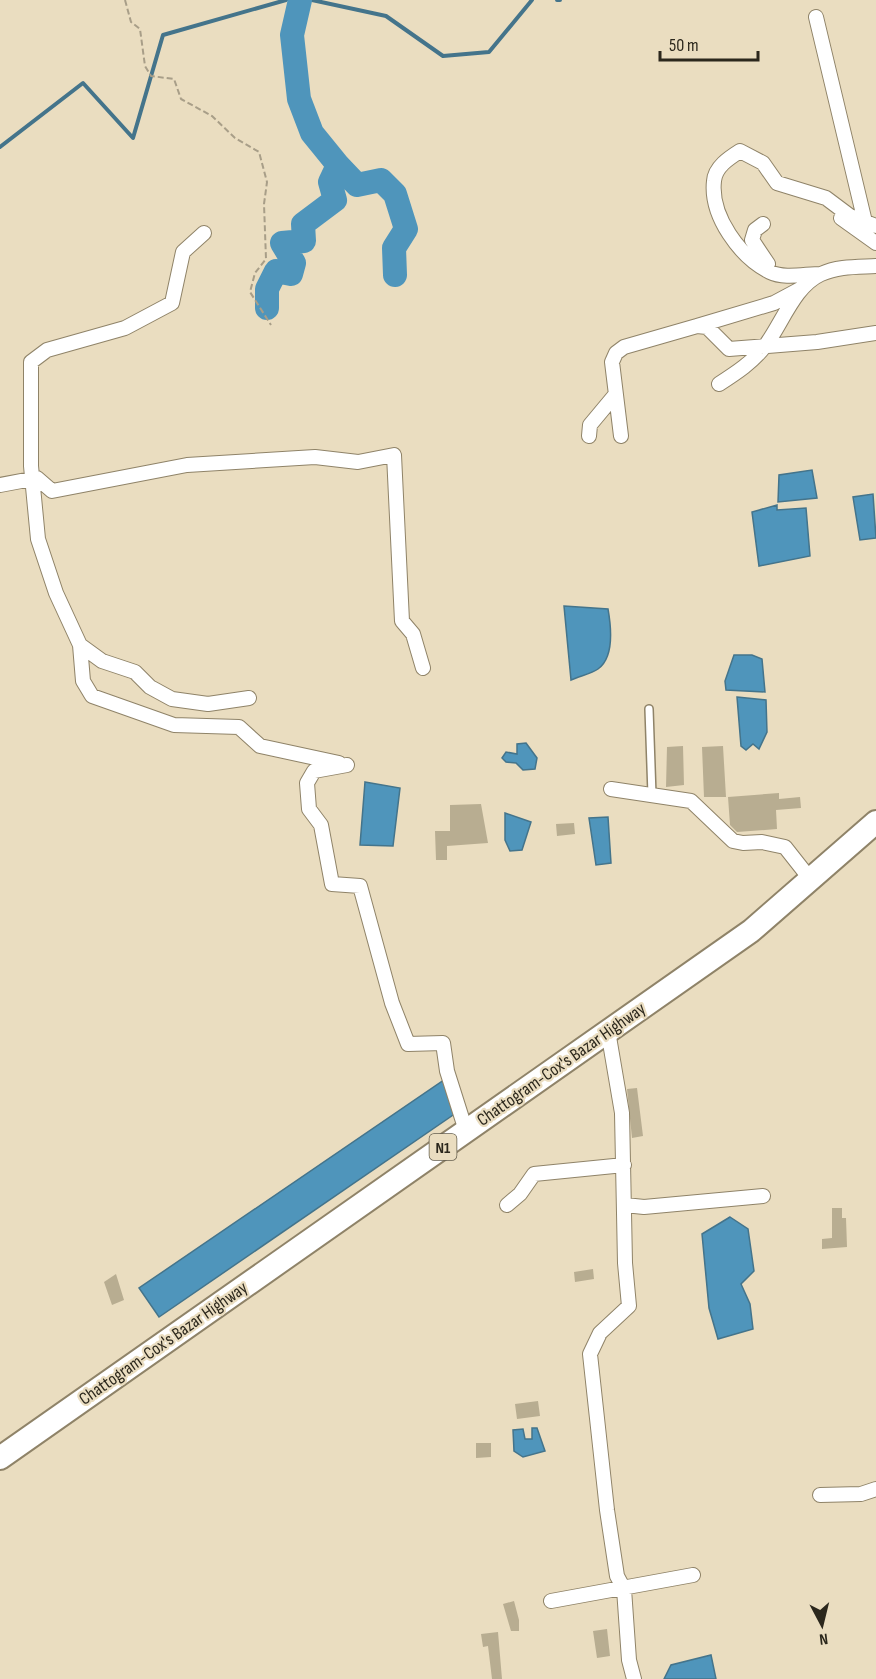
<svg xmlns="http://www.w3.org/2000/svg" width="876" height="1679" font-family="'Sofia Sans Condensed',sans-serif">
	<style>
		.water { fill: #4f95bb; stroke: #44748b; stroke-width: 1.5 }
		.lines { fill: none; stroke-linecap: round; stroke-linejoin: round }
		.stream { stroke: #44748b; stroke-width: 4 }
		.river { stroke: #4f95bb; stroke-width: 24 }
		.building { fill: #b8ad91 }
		.service-casing { stroke: #8f8368; stroke-width: 10 }
		.minor-casing { stroke: #8f8368; stroke-width: 16 }
		.trunk-casing { stroke: #8f8368; stroke-width: 26 }
		.path { stroke: #a89e88; stroke-width: 2; stroke-dasharray: 6 3; stroke-linecap: butt }
		.service { stroke: #fff; stroke-width: 7 }
		.minor { stroke: #fff; stroke-width: 14 }
		.trunk { stroke: #fff; stroke-width: 22 }
		.labels { text-anchor: middle; stroke-width: 4.5; stroke-linejoin: round; paint-order: stroke }
		.shield { fill: #eaddc0; stroke: #645e4d; stroke-width: 1.5 }
		.shield-label { font-size: 16px; font-weight: bold; fill: #2b271c }
		.street-label { font-size: 18px; fill: #2b271c; stroke: #eaddc0 }
	</style>
	<rect width="100%" height="100%" fill="#eaddc0"/>
	<!-- water -->
	<path class="water" d="M 812,470 L 817,498 L 778,502 L 779,475 Z
		M 873,494 L 876,538 L 860,540 L 853,497 Z
		M 777,505 L 777,510 L 806,508 L 810,556 L 759,566 L 752,512 Z
		M 564,606 L 608,609 C 611,626 615,657 598,669 C 591,674 579,676 571,680 Z
		M 734,655 L 752,655 L 762,659 L 765,692 L 726,690 L 725,681 Z
		M 737,697 L 766,700 L 767,732 L 759,749 L 753,744 L 746,750 L 741,746 Z
		M 526,743 L 537,758 L 535,769 L 523,770 L 516,763 L 506,762 L 502,758 L 506,752 L 517,754 L 517,744 Z
		M 365,782 L 400,788 L 393,846 L 360,845 Z
		M 505,813 L 531,822 L 522,850 L 510,851 L 505,840 Z
		M 608,817 L 611,863 L 596,865 L 589,818 Z
		M 444,1080 L 456,1113 L 159,1317 L 139,1288 Z
		M 730,1217 L 748,1229 L 754,1271 L 741,1284 L 750,1304 L 753,1329 L 718,1339 L 709,1308 L 702,1234 Z
		M 532,1428 L 537,1428 L 545,1451 L 523,1457 L 514,1451 L 513,1430 L 523,1429 L 525,1439 L 532,1439 Z
		M 711,1655 L 716,1679 L 664,1679 L 671,1665 Z"/>
	<g class="lines">
		<!-- stream -->
		<path class="stream" d="M 312,0 L 386,16 L 443,56 L 489,52 L 532,0
			M 557,0 L 560,0
			M 0,147 L 83,83 L 133,138 L 163,35 L 286,0"/>
		<!-- river -->
		<path class="river" d="M 338,165 L 357,185 L 381,180 L 395,194 L 406,229 L 394,248 L 395,275
			M 267,308 L 267,289 L 276,271 L 291,274 L 294,263 L 282,243 L 304,241 L 303,224 L 335,200 L 330,182 L 338,165 L 312,133 L 299,99 L 292,35 L 300,0"/>
	</g>
	<!-- building -->
	<path class="building" d="M 683,746 L 684,785 L 666,787 L 667,747 Z
		M 723,746 L 726,797 L 704,797 L 702,747 Z
		M 779,793 L 779,799 L 800,797 L 801,808 L 776,810 L 777,829 L 737,832 L 730,825 L 728,797 Z
		M 481,804 L 488,843 L 447,846 L 447,860 L 436,860 L 435,831 L 450,831 L 450,805 Z
		M 574,823 L 575,834 L 557,836 L 556,824 Z
		M 637,1088 L 643,1136 L 632,1138 L 627,1089 Z
		M 832,1208 L 842,1208 L 842,1218 L 846,1218 L 847,1247 L 822,1249 L 822,1239 L 832,1238 Z
		M 593,1269 L 594,1279 L 575,1282 L 574,1272 Z
		M 116,1274 L 124,1300 L 112,1305 L 104,1282 Z
		M 538,1401 L 540,1416 L 517,1419 L 515,1404 Z
		M 476,1443 L 491,1443 L 491,1457 L 476,1458 Z
		M 514,1601 L 519,1620 L 519,1631 L 511,1631 L 503,1604 Z
		M 607,1629 L 610,1656 L 597,1658 L 593,1631 Z
		M 498,1632 L 502,1679 L 492,1679 L 488,1646 L 483,1647 L 481,1634 Z"/>
	<g class="lines">
		<!-- service casing -->
		<g class="service-casing">
			<path id="service" d="M 649,709 L 652,795"/>
		</g>
		<!-- minor casing -->
		<g class="minor-casing">
			<path id="minor" d="M 816,17 L 865,222
				M 841,218 L 876,243
				M 763,224 L 755,230 L 752,240 L 768,264
				M 204,233 L 183,252 L 172,303 L 125,328 L 47,350 L 31,362 L 31,466 L 38,539 L 56,593 L 80,645 L 102,661 L 135,672 L 150,687 L 172,699 L 208,704 L 249,698
				M 821,274 C 805,274 784,279 770,272 C 740,257 710,216 714,181 C 715,167 729,158 740,151 L 763,163 L 777,183 L 826,198 L 850,216 L 876,226
				M 697,326 L 774,303 L 802,288
				M 719,384 C 736,373 753,362 765,346 C 782,324 794,286 821,274 C 838,266 858,267 876,266
				M 589,436 L 590,425 L 615,395
				M 621,436 L 612,362 L 616,353 L 624,347 L 697,326 L 707,327 L 729,349 L 817,342 L 876,333
				M 0,485 L 37,478 L 52,491 L 187,465 L 315,457 L 358,462 L 394,455 L 402,621 L 413,634 L 423,668
				M 80,645 L 83,681 L 92,696 L 174,725 L 239,727 L 260,746 L 339,763
				M 347,765 L 314,771 L 307,783 L 309,809 L 321,825 L 332,884 L 360,886 L 392,1003 L 408,1044 L 443,1043 L 447,1071 L 466,1131
				M 611,789 L 691,801 L 733,841 L 743,843 L 762,842 L 785,847 L 811,880
				M 608,1031 L 622,1113 L 625,1263 L 629,1306 L 600,1333 L 590,1354 L 607,1510 L 617,1576 L 624,1589 L 629,1660 L 634,1679
				M 507,1205 L 520,1194 L 534,1174 L 624,1165
				M 625,1205 L 644,1207 L 763,1196
				M 820,1495 L 861,1494 L 876,1489
				M 551,1601 L 693,1575"/>
		</g>
		<!-- trunk casing -->
		<g class="trunk-casing">
			<path id="trunk" d="M 0,1458 L 751,931 L 876,822"/>
		</g>
		<!-- path -->
		<path class="path" d="M 125,0 L 131,22 L 140,29 L 145,66 L 151,76 L 174,79 L 181,99 L 212,116 L 235,138 L 259,152 L 267,182 L 264,204 L 266,259 L 255,273 L 250,292 L 271,325"/>
		<!-- service -->
		<use href="#service" class="service"/>
		<!-- minor -->
		<use href="#minor" class="minor"/>
		<!-- trunk -->
		<use href="#trunk" class="trunk"/>
	</g>
	<g class="labels">
		<!-- shield labels -->
		<rect class="shield" x="429.5" y="1134" width="27" height="26" rx="4.5"/>
		<g class="shield-label">
			<text x="443" y="1153">N1</text>
		</g>
		<!-- street labels -->
		<g class="street-label">
			<text transform="translate(561 1064) rotate(-35)" y="6">Chattogram-Cox's Bazar Highway</text>
			<text transform="translate(163 1343) rotate(-35)" y="6">Chattogram-Cox's Bazar Highway</text>
		</g>
	</g>
	<!-- north arrow -->
	<g transform="translate(822 1625) rotate(173)" stroke="#eaddc0" stroke-width="4.5" paint-order="stroke">
	<path d="M0-4.5L10 22L0 15L-10 22Z" fill="#2b271c"/>
	<text y="-9" font-size="16" font-weight="bold" text-anchor="middle" fill="#2b271c">N</text>
	</g>
	<!-- scale -->
	<path d="M660 51v9h98v-9" fill="none" stroke="#2b271c" stroke-width="3"/>
	<text x="669" y="51" font-size="18" fill="#2b271c" stroke="#eaddc0" stroke-width="4.5" paint-order="stroke">50 m</text>
</svg>
